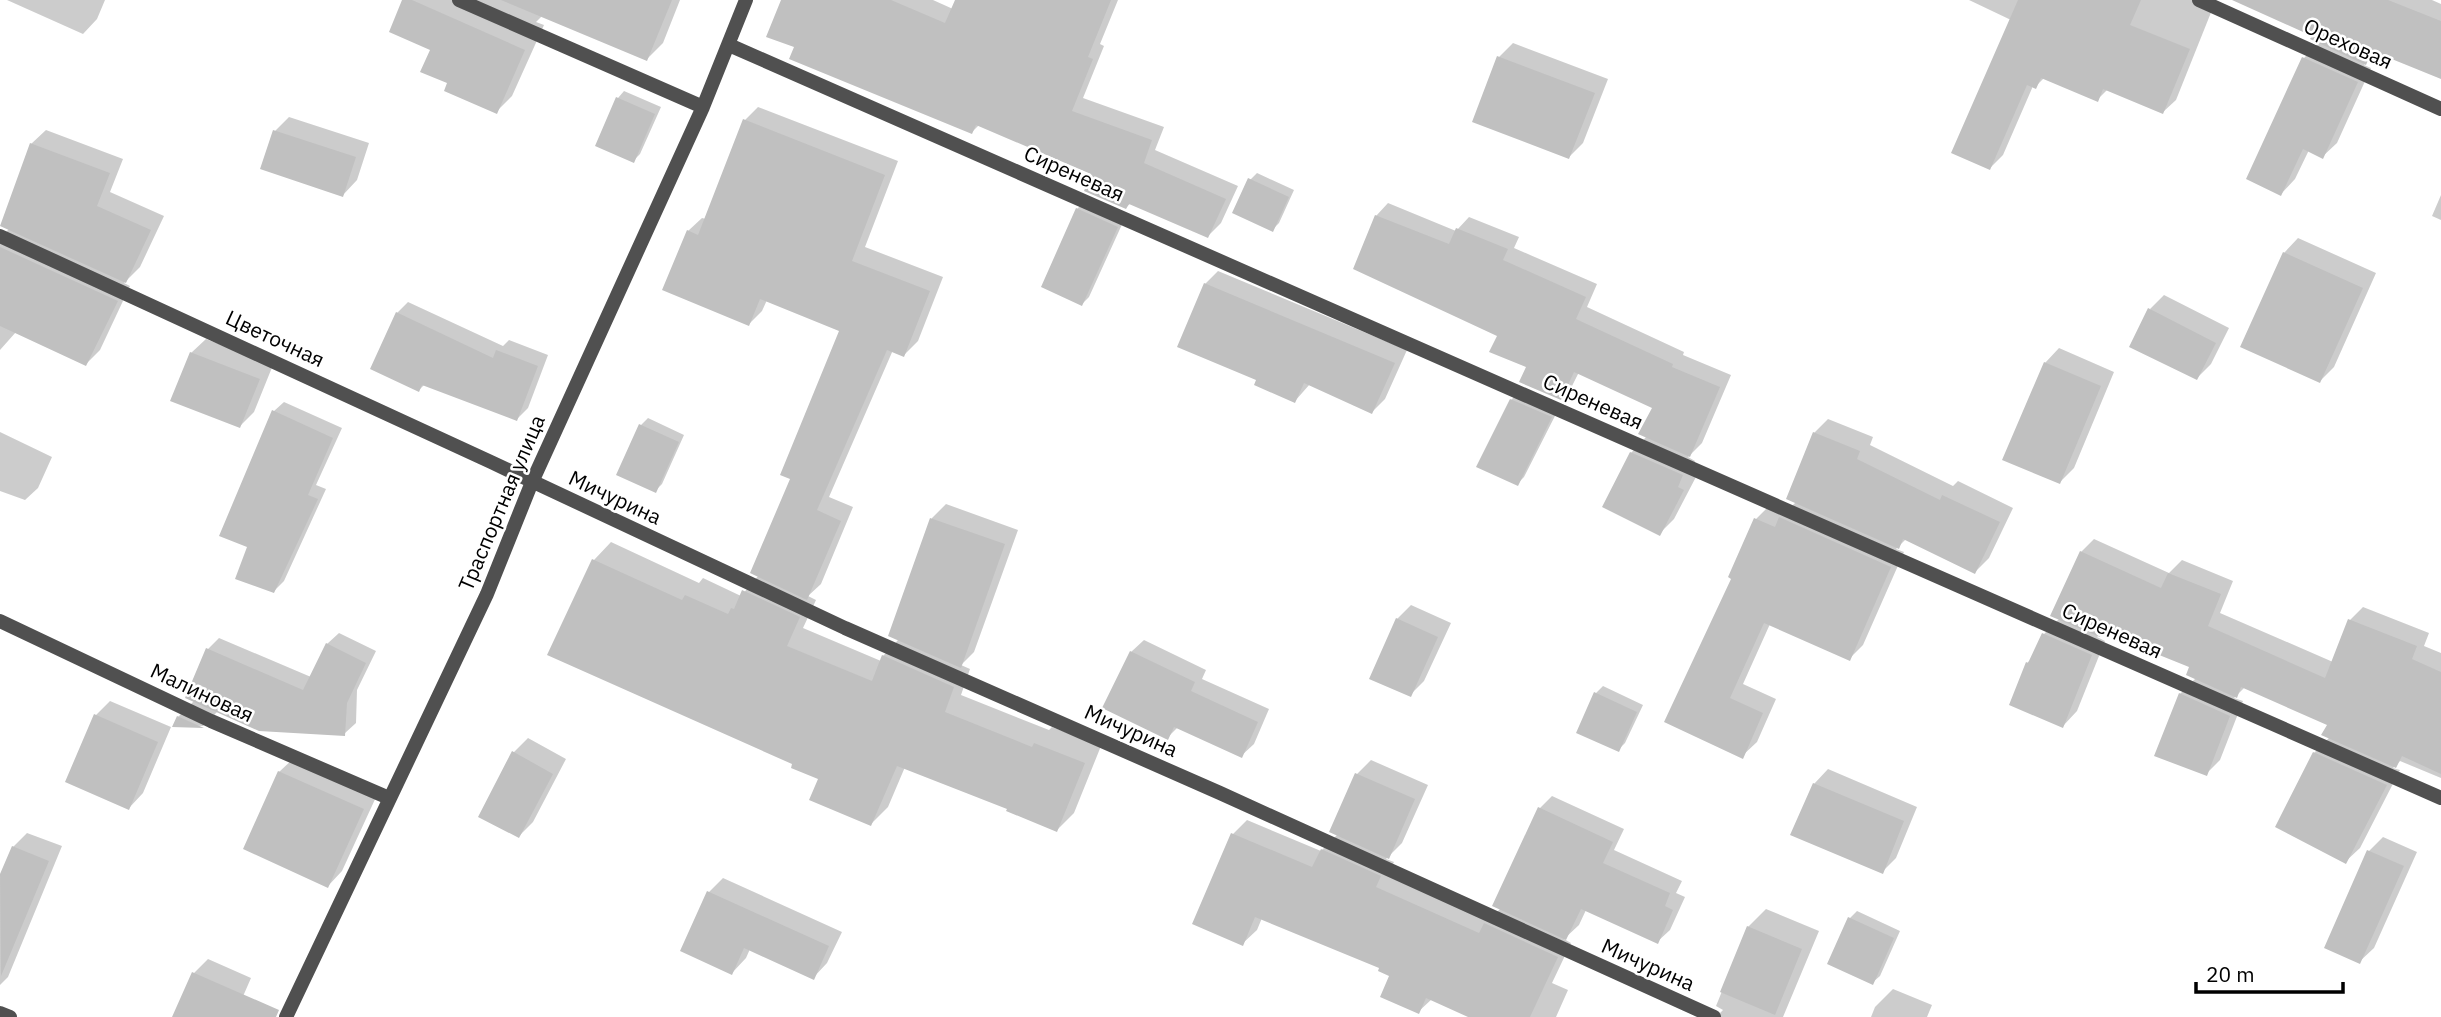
<svg xmlns="http://www.w3.org/2000/svg" width="2441" height="1017" font-family="'IBM Plex Sans',sans-serif">
	<style>
		.shadow { fill: #0003 }
		.building { fill: #c0c0c0 }
		.lines { fill: none; stroke-linecap: round; stroke-linejoin: round }
		.street { stroke: #505050; stroke-width: 14 }
		.labels { text-anchor: middle; stroke-width: 5; stroke-linejoin: round; paint-order: stroke }
		.street-label { font-size: 21px; fill: #000; stroke: #fff }
	</style>
	<rect width="100%" height="100%" fill="#fff"/>
	<!-- shadow -->
	<path class="shadow" d="M 7,0 L 105,0 L 97,19 L 83,34 Z
		M 404,0 L 680,0 L 663,43 L 647,59 L 542,16 L 536,22 L 544,25 L 512,96 L 496,112 L 449,82 Z
		M 783,0 L 933,0 L 953,9 L 956,0 L 1118,0 L 1100,44 L 1104,46 L 1083,98 L 1164,127 L 1155,150 L 1238,186 L 1221,223 L 1208,236 L 1131,203 L 1126,207 L 1094,173 L 979,125 L 972,132 L 796,46 Z
		M 1969,0 L 2216,0 L 2176,100 L 2163,112 L 2108,89 L 2097,100 L 2044,78 L 2035,87 L 2033,86 L 2003,155 L 1990,168 L 2011,20 Z
		M 2236,0 L 2432,0 L 2441,4 L 2441,77 L 2377,51 L 2364,65 L 2371,68 L 2337,143 L 2322,157 L 2309,150 L 2295,179 L 2281,194 L 2304,58 L 2320,42 L 2314,35 Z
		M 1513,43 L 1608,79 L 1583,143 L 1569,157 L 1499,57 Z
		M 624,91 L 661,107 L 640,154 L 633,161 L 618,98 Z
		M 758,107 L 898,161 L 865,247 L 943,277 L 918,341 L 904,355 L 893,350 L 829,497 L 853,507 L 821,584 L 808,596 L 816,600 L 803,628 L 881,661 L 883,656 L 899,639 L 890,635 L 932,518 L 946,504 L 1018,530 L 974,652 L 961,665 L 970,669 L 961,695 L 1049,730 L 1052,727 L 1101,746 L 1074,813 L 1057,830 L 1010,808 L 905,767 L 888,807 L 871,824 L 820,778 L 795,763 L 549,654 L 594,560 L 611,542 L 699,583 L 703,578 L 741,596 L 759,575 L 842,330 L 767,300 L 762,311 L 749,324 L 688,231 L 702,218 L 706,219 L 745,120 Z
		M 289,117 L 369,143 L 357,180 L 343,195 L 275,131 Z
		M 46,130 L 123,159 L 110,192 L 164,216 L 140,267 L 124,283 L 130,286 L 100,350 L 86,364 L 16,332 L 0,350 L 0,238 L 9,229 L 31,144 Z
		M 1257,173 L 1294,190 L 1279,223 L 1272,230 L 1250,180 Z
		M 2441,195 L 2441,220 L 2432,216 Z
		M 1084,202 L 1124,220 L 1089,297 L 1082,304 L 1077,209 Z
		M 1388,203 L 1456,231 L 1469,217 L 1519,237 L 1514,248 L 1597,284 L 1587,307 L 1684,352 L 1683,355 L 1731,375 L 1702,443 L 1688,457 L 1695,461 L 1691,472 L 1697,475 L 1674,519 L 1660,533 L 1631,453 L 1647,436 L 1654,407 L 1579,372 L 1572,386 L 1560,398 L 1499,335 L 1376,216 Z
		M 2298,238 L 2376,273 L 2334,367 L 2320,381 L 2284,253 Z
		M 1218,271 L 1407,350 L 1385,399 L 1372,412 L 1310,384 L 1295,401 L 1205,284 Z
		M 2164,295 L 2229,328 L 2211,364 L 2197,378 L 2150,309 Z
		M 408,302 L 503,346 L 509,340 L 548,355 L 528,408 L 517,419 L 425,384 L 419,390 L 397,313 Z
		M 206,339 L 273,365 L 254,412 L 240,426 L 191,353 Z
		M 2059,348 L 2114,372 L 2074,468 L 2060,482 L 2045,363 Z
		M 1518,393 L 1558,410 L 1524,477 L 1517,484 L 1511,400 Z
		M 284,402 L 342,428 L 316,485 L 326,489 L 284,581 L 274,591 L 249,547 L 274,411 Z
		M 648,418 L 684,435 L 662,484 L 655,491 L 641,425 Z
		M 1828,419 L 1873,437 L 1870,445 L 1953,486 L 1958,481 L 2013,508 L 1989,558 L 1975,572 L 1906,539 L 1896,549 L 1904,552 L 1863,645 L 1849,659 L 1770,624 L 1743,684 L 1776,699 L 1757,742 L 1742,756 L 1666,721 L 1733,578 L 1756,519 L 1770,505 L 1786,512 L 1796,502 L 1814,433 Z
		M 0,432 L 52,457 L 38,488 L 25,500 L 0,491 Z
		M 2094,539 L 2169,573 L 2182,560 L 2233,581 L 2220,613 L 2333,662 L 2350,620 L 2363,607 L 2429,633 L 2424,646 L 2441,653 L 2441,778 L 2400,761 L 2393,768 L 2400,770 L 2360,848 L 2345,862 L 2314,753 L 2330,737 L 2329,724 L 2245,687 L 2234,698 L 2243,701 L 2220,760 L 2206,774 L 2180,694 L 2196,678 L 2191,666 L 2104,631 L 2097,637 L 2105,641 L 2077,711 L 2063,726 L 2027,663 L 2033,658 L 2044,634 L 2060,618 L 2081,552 Z
		M 1411,605 L 1451,623 L 1424,681 L 1410,695 L 1397,619 Z
		M 339,633 L 376,651 L 357,690 L 356,723 L 344,734 L 218,711 L 203,726 L 175,725 L 178,717 L 195,700 L 208,649 L 219,638 L 311,677 L 327,644 Z
		M 1144,640 L 1206,670 L 1202,679 L 1269,709 L 1254,744 L 1241,756 L 1178,727 L 1167,738 L 1131,652 Z
		M 1603,686 L 1643,705 L 1625,743 L 1618,750 L 1596,693 Z
		M 110,701 L 171,727 L 143,793 L 129,808 L 67,781 L 96,715 Z
		M 528,738 L 566,759 L 533,822 L 519,836 L 514,752 Z
		M 294,758 L 377,795 L 342,871 L 328,886 L 279,772 Z
		M 1371,760 L 1428,785 L 1402,843 L 1386,859 L 1394,862 L 1389,872 L 1491,918 L 1501,908 L 1540,808 L 1552,796 L 1624,829 L 1614,850 L 1682,881 L 1676,893 L 1685,897 L 1670,930 L 1657,942 L 1586,910 L 1579,925 L 1564,939 L 1571,943 L 1552,983 L 1568,990 L 1556,1017 L 1472,1017 L 1432,999 L 1418,1012 L 1392,975 L 1382,968 L 1262,918 L 1257,930 L 1242,944 L 1194,923 L 1233,834 L 1247,820 L 1321,851 L 1338,834 L 1331,831 L 1357,774 Z
		M 1828,769 L 1917,807 L 1896,858 L 1882,872 L 1814,784 Z
		M 27,833 L 62,846 L 8,977 L 0,985 L 0,879 L 13,847 Z
		M 2383,837 L 2417,852 L 2374,948 L 2359,962 L 2369,851 Z
		M 723,878 L 842,932 L 827,963 L 813,978 L 750,949 L 746,958 L 732,973 L 709,892 Z
		M 1766,909 L 1819,931 L 1783,1017 L 1716,1017 L 1723,1010 L 1716,1006 L 1748,927 Z
		M 1857,911 L 1900,931 L 1880,976 L 1873,982 L 1850,918 Z
		M 208,959 L 251,978 L 234,1017 L 174,1017 L 194,973 Z
		M 1893,989 L 1932,1005 L 1927,1017 L 1871,1017 L 1875,1007 Z"/>
	<!-- building -->
	<path class="building" d="M 402,0 L 412,0 L 525,50 L 497,114 L 444,91 L 447,83 L 420,72 L 430,50 L 389,32 Z
		M 501,0 L 672,0 L 647,61 Z
		M 781,0 L 891,0 L 945,23 L 955,0 L 1111,0 L 1088,57 L 1093,59 L 1072,111 L 1152,140 L 1144,163 L 1226,199 L 1208,238 L 1129,204 L 1126,209 L 1084,191 L 1091,174 L 976,125 L 972,134 L 789,59 L 794,47 L 766,37 Z
		M 2018,0 L 2141,0 L 2130,25 L 2190,49 L 2163,114 L 2103,89 L 2098,102 L 2041,78 L 2036,89 L 2027,85 L 1990,170 L 1951,153 Z
		M 2232,0 L 2388,0 L 2441,21 L 2441,79 L 2372,51 L 2366,65 L 2310,39 L 2312,36 Z
		M 1497,56 L 1595,93 L 1569,159 L 1472,122 Z
		M 2302,57 L 2358,82 L 2323,159 L 2303,149 L 2281,196 L 2246,179 Z
		M 616,97 L 655,114 L 634,163 L 595,146 Z
		M 743,119 L 885,175 L 852,261 L 930,291 L 904,357 L 887,350 L 817,510 L 841,521 L 807,600 L 750,573 L 790,479 L 780,475 L 839,331 L 760,299 L 749,326 L 662,290 L 687,230 L 698,235 Z
		M 273,130 L 356,157 L 343,197 L 260,169 Z
		M 30,143 L 110,173 L 97,206 L 151,230 L 126,283 L 0,226 Z
		M 1248,178 L 1289,197 L 1273,232 L 1232,213 Z
		M 1076,208 L 1118,227 L 1082,306 L 1041,287 Z
		M 1375,215 L 1449,244 L 1456,228 L 1508,249 L 1503,260 L 1586,297 L 1576,319 L 1673,364 L 1672,367 L 1720,387 L 1690,457 L 1638,434 L 1652,408 L 1574,372 L 1561,400 L 1519,382 L 1526,367 L 1489,352 L 1497,336 L 1353,269 Z
		M 0,247 L 118,301 L 86,366 L 0,326 Z
		M 2283,252 L 2363,288 L 2320,383 L 2240,347 Z
		M 1204,283 L 1395,363 L 1372,414 L 1304,383 L 1295,403 L 1254,385 L 1256,380 L 1177,347 Z
		M 2148,308 L 2216,343 L 2197,380 L 2129,347 Z
		M 396,312 L 493,358 L 496,350 L 538,366 L 517,421 L 422,385 L 419,392 L 370,369 Z
		M 190,352 L 260,379 L 240,428 L 170,401 Z
		M 2044,362 L 2101,386 L 2060,484 L 2002,460 Z
		M 1510,399 L 1552,417 L 1518,486 L 1476,467 Z
		M 272,410 L 333,438 L 308,495 L 318,499 L 274,593 L 235,579 L 247,547 L 219,536 Z
		M 639,424 L 679,442 L 656,493 L 616,475 Z
		M 1813,432 L 1860,451 L 1857,459 L 1940,500 L 1942,495 L 2000,522 L 1975,574 L 1903,539 L 1899,549 L 1786,499 Z
		M 1630,452 L 1683,475 L 1678,487 L 1684,490 L 1660,536 L 1602,507 Z
		M 1779,517 L 1891,567 L 1850,661 L 1764,623 L 1730,698 L 1763,713 L 1743,759 L 1664,722 L 1731,579 L 1728,577 L 1754,518 L 1775,527 Z
		M 930,518 L 1005,544 L 961,668 L 888,636 Z
		M 2080,551 L 2161,588 L 2168,573 L 2221,594 L 2208,626 L 2325,678 L 2348,619 L 2417,646 L 2412,659 L 2441,672 L 2441,774 L 2402,756 L 2396,768 L 2321,735 L 2327,725 L 2241,687 L 2237,698 L 2186,675 L 2189,667 L 2102,632 L 2100,637 L 2050,616 Z
		M 592,559 L 682,600 L 685,595 L 728,614 L 731,608 L 734,609 L 742,590 L 800,617 L 787,646 L 872,681 L 882,655 L 954,687 L 945,712 L 1032,747 L 1034,743 L 1085,763 L 1057,832 L 1006,811 L 1007,809 L 897,766 L 871,826 L 809,800 L 818,779 L 791,768 L 792,764 L 547,655 Z
		M 1396,618 L 1438,637 L 1411,697 L 1369,679 Z
		M 2042,633 L 2092,655 L 2063,728 L 2009,705 L 2026,662 L 2028,663 Z
		M 326,643 L 366,663 L 347,703 L 345,736 L 259,731 L 185,698 L 206,648 L 303,690 Z
		M 1130,651 L 1195,682 L 1191,691 L 1258,722 L 1242,758 L 1174,727 L 1168,740 L 1102,708 Z
		M 1594,692 L 1637,712 L 1619,752 L 1576,733 Z
		M 2179,693 L 2230,716 L 2207,776 L 2154,756 Z
		M 94,714 L 158,742 L 129,810 L 65,782 Z
		M 177,716 L 204,728 L 172,727 Z
		M 512,751 L 553,774 L 519,838 L 478,817 Z
		M 2313,752 L 2387,785 L 2346,864 L 2275,827 Z
		M 278,771 L 364,809 L 328,888 L 243,849 Z
		M 1355,773 L 1415,799 L 1389,859 L 1329,832 Z
		M 1813,783 L 1904,821 L 1883,874 L 1790,835 Z
		M 1538,807 L 1613,842 L 1603,863 L 1670,893 L 1665,906 L 1673,910 L 1658,944 L 1581,909 L 1566,940 L 1492,906 Z
		M 1231,833 L 1312,867 L 1321,849 L 1381,876 L 1376,887 L 1479,933 L 1484,923 L 1558,957 L 1530,1017 L 1468,1017 L 1426,998 L 1419,1014 L 1380,997 L 1389,976 L 1378,971 L 1379,968 L 1255,917 L 1243,946 L 1192,924 Z
		M 12,846 L 49,861 L 1,976 L 0,874 Z
		M 2367,850 L 2404,866 L 2360,964 L 2324,948 Z
		M 707,891 L 829,946 L 814,980 L 744,948 L 732,975 L 680,951 Z
		M 1848,917 L 1894,938 L 1873,985 L 1827,964 Z
		M 1747,926 L 1802,949 L 1775,1015 L 1720,992 Z
		M 192,972 L 279,1010 L 276,1017 L 172,1017 Z"/>
	<g class="lines">
		<!-- street -->
		<path class="street" d="M 459,0 L 703,107
			M 2199,0 L 2441,109
			M 729,45 L 2441,798
			M 0,236 L 491,462 L 845,628 L 1220,793 L 1714,1017
			M 0,621 L 211,721 L 389,798
			M 0,1013 L 10,1017
			M 286,1017 L 487,594 L 532,482 L 703,107 L 746,0"/>
	</g>
	<g class="labels">
		<!-- street labels -->
		<g class="street-label">
			<text transform="translate(2348 44) rotate(24)" y="7">Ореховая</text>
			<text transform="translate(1074 174) rotate(24)" y="7">Сиреневая</text>
			<text transform="translate(275 339) rotate(25)" y="7">Цветочная</text>
			<text transform="translate(1593 402) rotate(24)" y="7">Сиреневая</text>
			<text transform="translate(615 498) rotate(25)" y="7">Мичурина</text>
			<text transform="translate(502 503) rotate(-67)" y="7">Траспортная улица</text>
			<text transform="translate(2112 631) rotate(24)" y="7">Сиреневая</text>
			<text transform="translate(202 693) rotate(25)" y="7">Малиновая</text>
			<text transform="translate(1131 731) rotate(24)" y="7">Мичурина</text>
			<text transform="translate(1648 965) rotate(24)" y="7">Мичурина</text>
		</g>
	</g>
	<!-- scale -->
	<path d="M2196 982v10h147v-10" fill="none" stroke="#000000" stroke-width="3.5"/>
	<text x="2206" y="982" font-size="21" fill="#000000" stroke="#ffffff" stroke-width="5" paint-order="stroke">20 m</text>
</svg>
